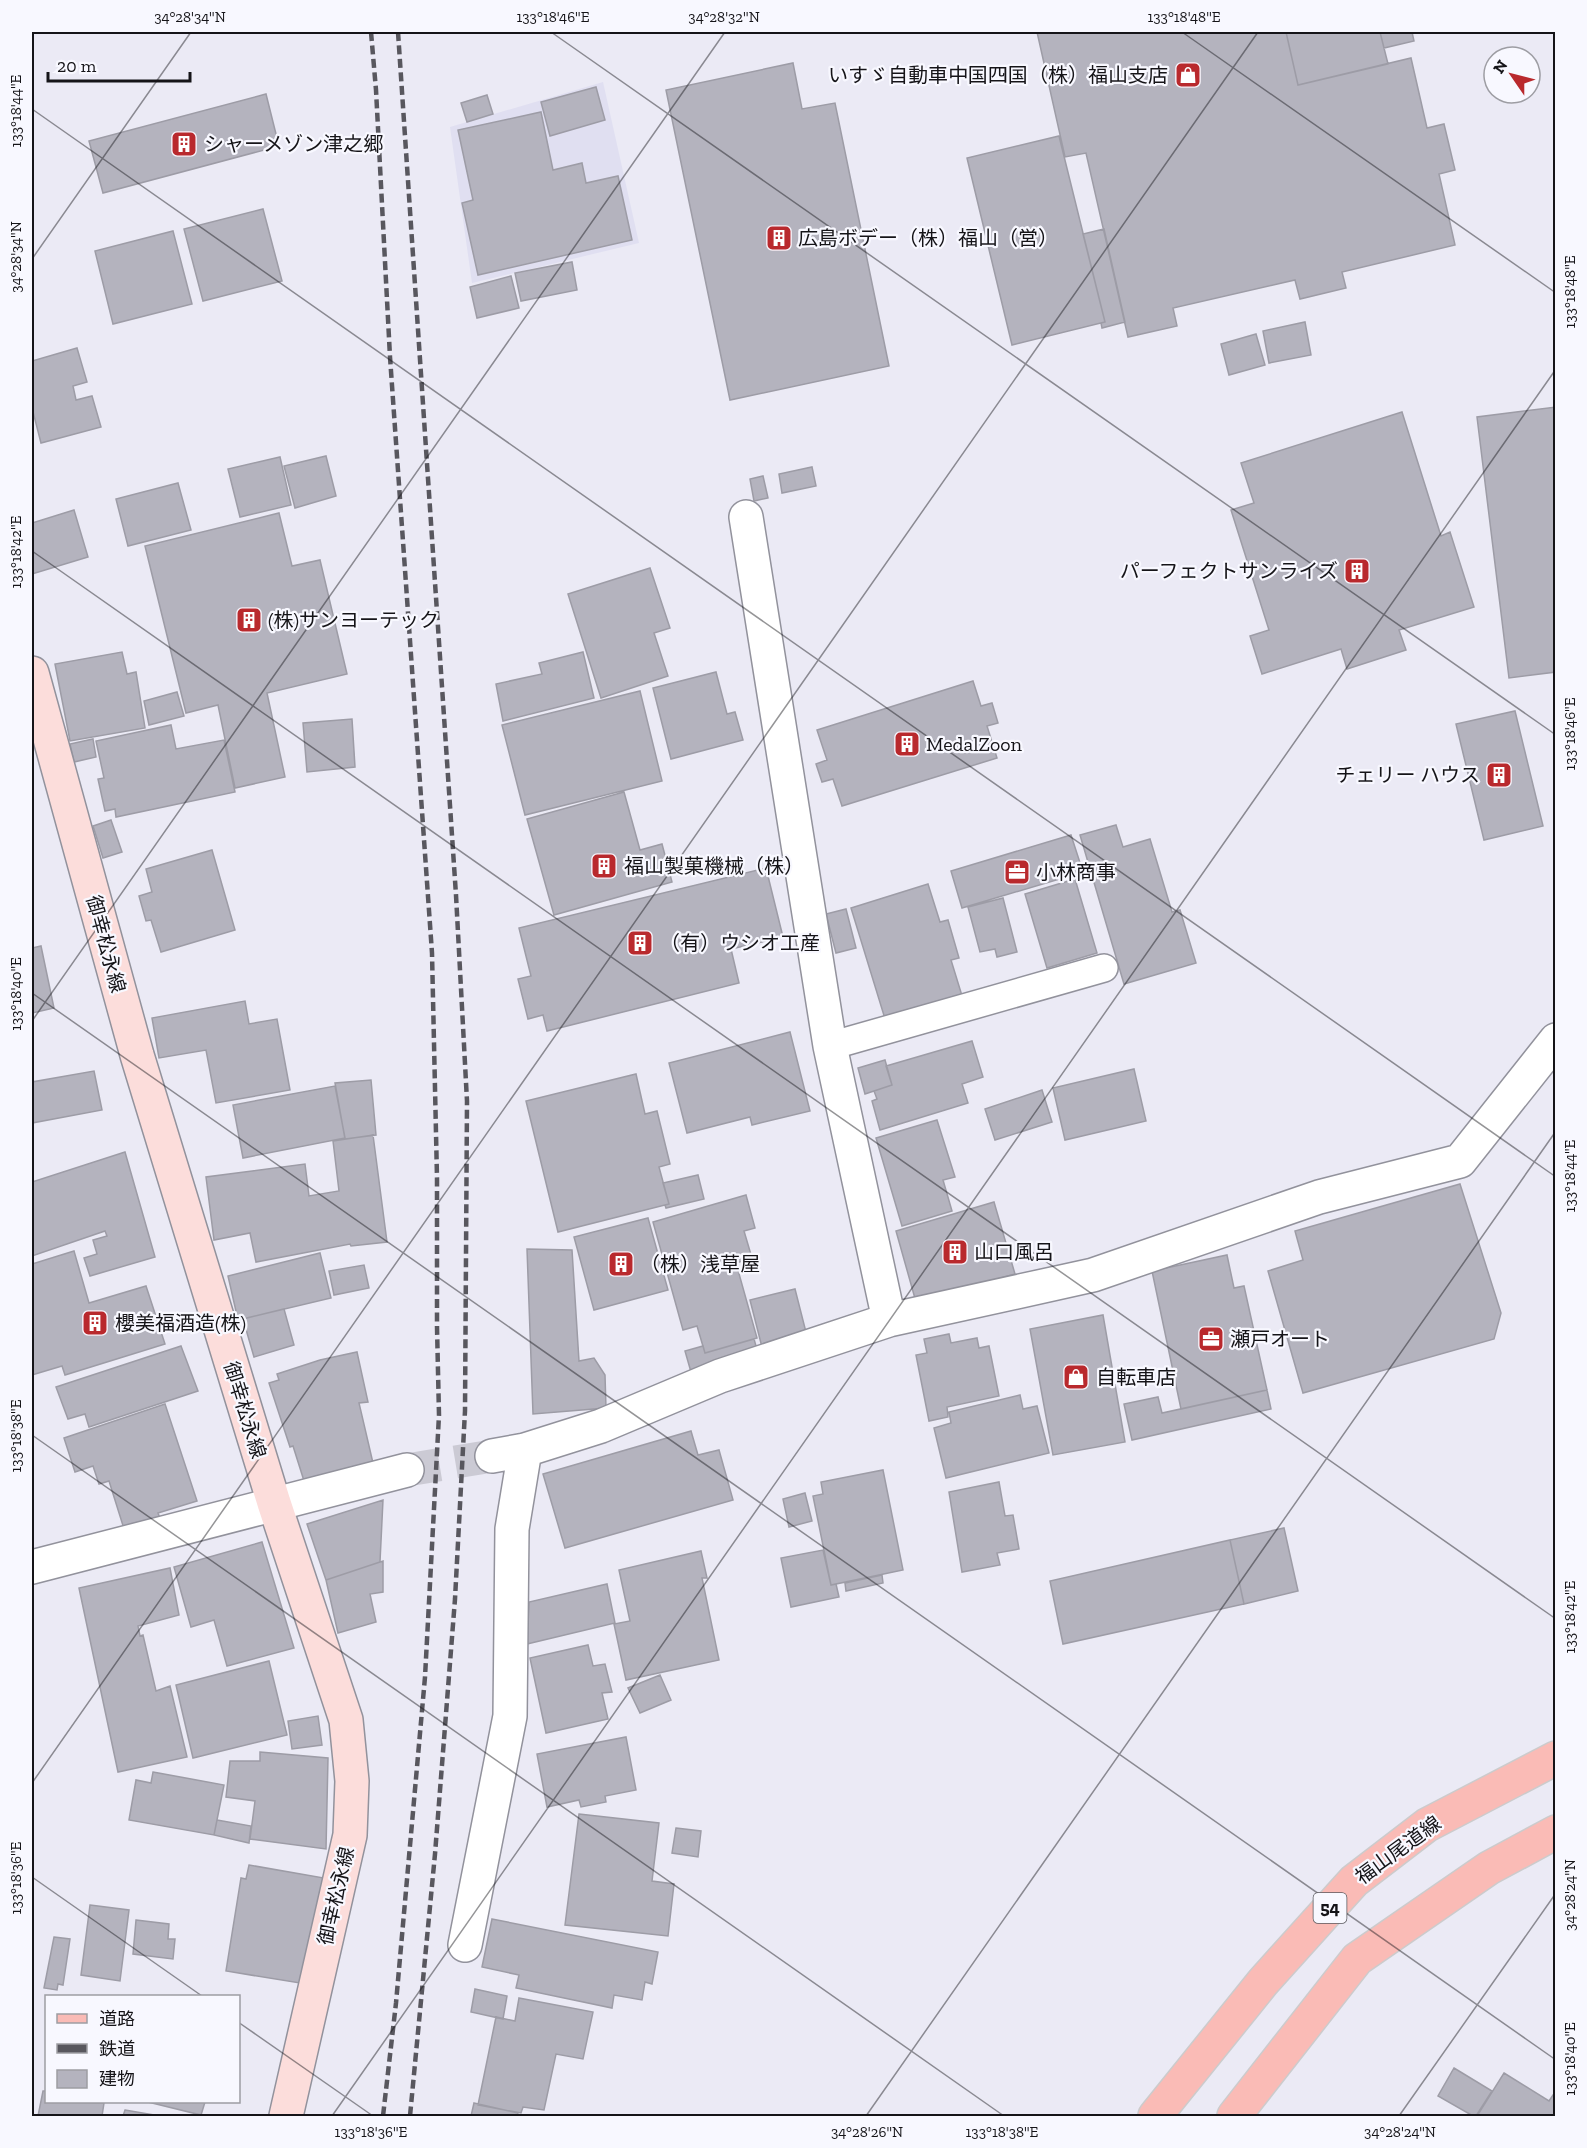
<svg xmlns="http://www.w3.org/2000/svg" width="1587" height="2148" font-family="'Zilla Slab','Noto Sans JP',serif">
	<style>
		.built { fill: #e0dff1 }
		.building { fill: #b4b3be; stroke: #9d9ca6; stroke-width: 1.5 }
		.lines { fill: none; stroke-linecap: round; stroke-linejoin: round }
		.street-tunnel { stroke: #cbcad4; stroke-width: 33; stroke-dasharray: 33 16; stroke-linecap: butt }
		.lane-casing { stroke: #92929c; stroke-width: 30 }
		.street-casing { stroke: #92929c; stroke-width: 36 }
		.secondary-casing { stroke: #92929c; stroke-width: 36 }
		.primary-casing { stroke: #cccbcc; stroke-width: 36 }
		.lane { stroke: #fff; stroke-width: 27 }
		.street { stroke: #fff; stroke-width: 33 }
		.secondary { stroke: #fcdddb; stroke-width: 33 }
		.primary { stroke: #fabbb6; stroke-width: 33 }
		.rail { stroke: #58575e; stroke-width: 4.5; stroke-dasharray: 9 4.5; stroke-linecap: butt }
		.ticks { fill: none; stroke: #151418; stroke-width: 1.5; stroke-opacity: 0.45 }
		.labels { text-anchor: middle; stroke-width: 4.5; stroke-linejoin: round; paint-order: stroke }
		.shield { fill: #f8f8ff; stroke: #59585d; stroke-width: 1.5 }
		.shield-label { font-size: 18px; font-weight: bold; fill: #151418 }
		.poi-label { font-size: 20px; fill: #151418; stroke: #f8f8ff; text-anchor: start }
		.street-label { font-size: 20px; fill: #151418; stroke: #f8f8ff }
		.neatline { fill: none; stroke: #151418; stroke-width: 2 }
		.ticks-label { font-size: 15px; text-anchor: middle; fill: #151418 }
	</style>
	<rect width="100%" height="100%" fill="#ebeaf5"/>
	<!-- built -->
	<path class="built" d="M 603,82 L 639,243 L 472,283 L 450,127 Z"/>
	<!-- building -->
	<path class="building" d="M 1037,32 L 1286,32 L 1298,85 L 1411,58 L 1427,128 L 1444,124 L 1455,170 L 1439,174 L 1455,245 L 1342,272 L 1346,288 L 1300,299 L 1295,280 L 1173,308 L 1177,326 L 1128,337 L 1086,153 L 1065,157 Z
		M 1286,32 L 1380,32 L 1388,64 L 1298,85 Z
		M 1380,32 L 1412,32 L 1414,41 L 1384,48 Z
		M 793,63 L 802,109 L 835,103 L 889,366 L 730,400 L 666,90 Z
		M 596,87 L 605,120 L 550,136 L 541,102 Z
		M 266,94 L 279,146 L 103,193 L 89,141 Z
		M 487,95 L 493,114 L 467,122 L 461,103 Z
		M 541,112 L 553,170 L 582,163 L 586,183 L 618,176 L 632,240 L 478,275 L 462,203 L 473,200 L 458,130 Z
		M 1059,136 L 1105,322 L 1012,345 L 967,158 Z
		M 263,209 L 282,281 L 203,301 L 184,229 Z
		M 1104,229 L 1125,322 L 1102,328 L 1101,323 L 1105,322 L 1083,234 Z
		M 173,231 L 192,304 L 113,324 L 95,251 Z
		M 572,262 L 577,290 L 521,301 L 515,273 Z
		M 511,276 L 519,308 L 477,318 L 470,287 Z
		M 1305,322 L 1311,355 L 1269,363 L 1263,331 Z
		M 1256,334 L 1265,365 L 1229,375 L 1221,344 Z
		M 77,348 L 87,382 L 73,386 L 76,400 L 92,396 L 101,427 L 41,443 L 32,408 L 32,361 Z
		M 1556,407 L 1556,672 L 1509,678 L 1477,417 Z
		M 1402,412 L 1441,536 L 1450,532 L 1474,607 L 1399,630 L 1406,650 L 1347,669 L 1341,649 L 1262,674 L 1250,636 L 1269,630 L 1231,510 L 1254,503 L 1241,463 Z
		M 326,456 L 336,496 L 295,508 L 284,466 Z
		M 280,457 L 291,505 L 240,517 L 228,469 Z
		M 812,467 L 816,486 L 782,493 L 779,474 Z
		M 763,476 L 768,498 L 754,501 L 750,479 Z
		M 178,483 L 191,530 L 128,546 L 116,499 Z
		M 74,510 L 88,557 L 32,574 L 32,523 Z
		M 279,513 L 292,566 L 320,560 L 347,674 L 267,693 L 285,777 L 235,788 L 218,705 L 186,713 L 145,546 Z
		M 650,568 L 670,628 L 654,633 L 668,676 L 601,698 L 568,594 Z
		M 122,652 L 127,674 L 136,672 L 145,728 L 70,741 L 55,664 Z
		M 583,652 L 594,698 L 503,721 L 496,684 L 542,674 L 539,663 Z
		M 716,672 L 727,714 L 735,712 L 743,740 L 671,759 L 653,688 Z
		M 973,681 L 981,706 L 992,703 L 998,723 L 987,726 L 997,758 L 842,806 L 833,779 L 822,782 L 816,764 L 827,760 L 817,730 Z
		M 640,691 L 662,781 L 525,815 L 502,725 Z
		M 177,692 L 184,716 L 149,725 L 144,701 Z
		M 1515,711 L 1543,826 L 1484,840 L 1456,724 Z
		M 352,719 L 355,767 L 307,772 L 303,723 Z
		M 171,725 L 176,749 L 224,740 L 235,792 L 116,817 L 115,809 L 105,811 L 98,779 L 104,778 L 96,741 Z
		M 93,739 L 96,757 L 74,762 L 70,744 Z
		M 624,792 L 640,850 L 662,844 L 672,882 L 554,915 L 527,819 Z
		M 111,820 L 122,852 L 103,858 L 93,826 Z
		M 1116,825 L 1123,847 L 1150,839 L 1172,912 L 1180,910 L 1196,963 L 1124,984 L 1080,835 Z
		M 1071,835 L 1083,872 L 962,908 L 951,871 Z
		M 212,850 L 235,930 L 161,952 L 151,920 L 146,921 L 139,896 L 152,892 L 146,869 Z
		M 766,868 L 783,937 L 731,949 L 739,983 L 547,1031 L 543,1015 L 528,1019 L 518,979 L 531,976 L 519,928 Z
		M 1075,879 L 1097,953 L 1047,968 L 1025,894 Z
		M 928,884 L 940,922 L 948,920 L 959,958 L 951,960 L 963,999 L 886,1022 L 851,908 Z
		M 1003,898 L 1017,952 L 997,957 L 995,949 L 980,952 L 968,907 Z
		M 846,909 L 856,948 L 836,953 L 826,914 Z
		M 41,946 L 54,1008 L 32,1013 L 32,948 Z
		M 245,1001 L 249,1024 L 277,1019 L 290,1090 L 216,1103 L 206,1050 L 159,1058 L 152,1018 Z
		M 790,1032 L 810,1111 L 752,1125 L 750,1117 L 687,1133 L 669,1063 Z
		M 972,1041 L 983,1077 L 962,1084 L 968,1103 L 880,1130 L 872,1101 L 877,1099 L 874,1091 L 892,1085 L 886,1066 Z
		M 885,1060 L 892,1085 L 865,1094 L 858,1068 Z
		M 1134,1069 L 1146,1121 L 1065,1140 L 1053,1088 Z
		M 94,1071 L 102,1110 L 32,1123 L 32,1082 Z
		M 636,1074 L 645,1114 L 657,1111 L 670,1164 L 659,1167 L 669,1204 L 558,1232 L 526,1101 Z
		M 371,1080 L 376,1135 L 345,1139 L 335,1083 Z
		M 335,1086 L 345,1138 L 243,1158 L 233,1105 Z
		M 1042,1090 L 1052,1122 L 995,1140 L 985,1109 Z
		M 937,1120 L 955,1177 L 943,1180 L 952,1211 L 902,1226 L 876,1138 Z
		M 373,1135 L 387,1242 L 351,1246 L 350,1244 L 256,1262 L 250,1233 L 214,1240 L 206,1177 L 305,1164 L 309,1196 L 339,1191 L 333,1141 Z
		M 125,1152 L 155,1257 L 90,1276 L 84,1258 L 97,1254 L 93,1240 L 107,1236 L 105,1231 L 32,1256 L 32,1182 Z
		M 698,1175 L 704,1199 L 666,1208 L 665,1205 L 669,1204 L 663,1183 Z
		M 1460,1184 L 1501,1313 L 1494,1339 L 1303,1393 L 1268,1271 L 1303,1260 L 1295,1231 Z
		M 746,1195 L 755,1228 L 744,1231 L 752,1258 L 736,1263 L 757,1338 L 705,1353 L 697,1326 L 683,1330 L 653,1222 Z
		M 994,1202 L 1015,1274 L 916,1302 L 896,1231 Z
		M 648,1218 L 668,1290 L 594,1310 L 574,1237 Z
		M 527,1249 L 572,1250 L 579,1361 L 594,1358 L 605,1375 L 606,1408 L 533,1414 Z
		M 74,1251 L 89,1303 L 146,1286 L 165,1344 L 65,1375 L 62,1366 L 32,1375 L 32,1264 Z
		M 320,1253 L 331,1298 L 238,1320 L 228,1276 Z
		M 1227,1255 L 1234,1288 L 1244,1286 L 1267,1390 L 1181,1409 L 1152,1271 Z
		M 364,1265 L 369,1288 L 334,1295 L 329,1271 Z
		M 795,1289 L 809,1344 L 764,1355 L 750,1300 Z
		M 284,1309 L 294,1345 L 254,1357 L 243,1319 Z
		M 1103,1315 L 1125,1442 L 1053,1455 L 1030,1329 Z
		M 949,1334 L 951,1343 L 977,1338 L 979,1348 L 989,1346 L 999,1396 L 947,1407 L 948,1417 L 929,1421 L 916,1355 L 927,1353 L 924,1339 Z
		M 754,1339 L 760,1360 L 693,1379 L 685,1351 L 703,1346 L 705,1353 Z
		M 181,1346 L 198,1391 L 89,1427 L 85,1414 L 68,1419 L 56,1387 Z
		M 357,1352 L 368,1402 L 359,1403 L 373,1463 L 305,1484 L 293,1446 L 290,1447 L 269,1383 L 279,1380 L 277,1374 L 320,1360 Z
		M 1267,1390 L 1271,1409 L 1132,1440 L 1124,1404 L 1158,1397 L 1162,1413 Z
		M 1020,1395 L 1023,1409 L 1037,1406 L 1049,1453 L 946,1478 L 934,1428 L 951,1423 L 949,1412 Z
		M 165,1404 L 197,1501 L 158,1513 L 161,1521 L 125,1532 L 109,1481 L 99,1484 L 93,1466 L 75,1472 L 64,1438 Z
		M 691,1431 L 698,1455 L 719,1450 L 733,1500 L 565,1548 L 543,1474 Z
		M 883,1470 L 903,1570 L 831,1585 L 813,1496 L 823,1494 L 821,1482 Z
		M 999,1482 L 1005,1516 L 1013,1515 L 1019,1549 L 997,1553 L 1000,1565 L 962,1572 L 949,1492 Z
		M 805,1493 L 812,1521 L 789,1527 L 783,1499 Z
		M 383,1500 L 380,1562 L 326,1580 L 307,1524 Z
		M 1284,1528 L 1298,1591 L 1244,1604 L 1230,1540 Z
		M 1230,1540 L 1244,1604 L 1063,1644 L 1050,1581 Z
		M 262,1542 L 294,1648 L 227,1666 L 214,1620 L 191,1627 L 174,1567 Z
		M 823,1550 L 831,1585 L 836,1584 L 839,1597 L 791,1607 L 781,1558 Z
		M 701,1551 L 707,1578 L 702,1578 L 719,1660 L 626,1680 L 614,1624 L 630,1621 L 619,1570 Z
		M 383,1561 L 383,1592 L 370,1594 L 376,1622 L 338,1633 L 326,1580 Z
		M 170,1568 L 179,1615 L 138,1626 L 140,1636 L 143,1635 L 156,1691 L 170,1686 L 187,1757 L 118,1772 L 79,1588 Z
		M 882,1575 L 883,1583 L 846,1591 L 845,1583 Z
		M 607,1584 L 615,1623 L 527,1644 L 529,1602 Z
		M 588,1645 L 593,1666 L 605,1664 L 612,1692 L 602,1693 L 608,1719 L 546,1733 L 530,1658 Z
		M 269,1661 L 287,1735 L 193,1758 L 176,1685 Z
		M 660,1675 L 671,1700 L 640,1713 L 628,1688 Z
		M 318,1716 L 322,1745 L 292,1749 L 288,1721 Z
		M 626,1737 L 636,1790 L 605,1796 L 606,1802 L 581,1807 L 579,1800 L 547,1807 L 537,1754 Z
		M 260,1752 L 328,1758 L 326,1849 L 250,1839 L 255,1801 L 226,1797 L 230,1761 L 260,1761 Z
		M 153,1772 L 224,1785 L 214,1835 L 129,1820 L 136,1780 L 151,1783 Z
		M 579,1814 L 659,1823 L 652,1881 L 674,1884 L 668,1936 L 565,1925 Z
		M 217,1820 L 251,1826 L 249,1843 L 214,1835 Z
		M 676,1828 L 701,1831 L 698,1857 L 672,1853 Z
		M 249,1865 L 324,1878 L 306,1984 L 226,1971 L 241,1878 L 246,1879 Z
		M 90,1905 L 129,1910 L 120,1981 L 81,1975 Z
		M 492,1919 L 658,1952 L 652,1984 L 645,1982 L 642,2000 L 614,1995 L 612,2008 L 516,1988 L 519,1975 L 482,1967 Z
		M 136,1920 L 169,1924 L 168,1939 L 175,1939 L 173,1959 L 133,1954 Z
		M 54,1937 L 70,1939 L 63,1985 L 58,1984 L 57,1990 L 44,1988 Z
		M 475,1989 L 507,1996 L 503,2019 L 471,2012 Z
		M 519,1998 L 593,2012 L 583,2059 L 556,2054 L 544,2110 L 523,2107 L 521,2113 L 478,2105 L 496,2017 L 515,2021 Z
		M 1454,2068 L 1492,2091 L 1476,2116 L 1473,2116 L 1438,2096 Z
		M 1504,2073 L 1549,2101 L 1553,2095 L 1556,2097 L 1556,2116 L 1477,2116 Z
		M 43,2091 L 46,2091 L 46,2102 L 104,2103 L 102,2116 L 38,2116 Z
		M 148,2102 L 205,2102 L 201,2115 Z
		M 474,2103 L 518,2113 L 517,2116 L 471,2116 Z
		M 125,2110 L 160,2116 L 123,2116 Z"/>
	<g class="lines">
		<!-- street-tunnel -->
		<path class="street-tunnel" d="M 407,1470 L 492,1456"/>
		<!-- lane casing -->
		<g class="lane-casing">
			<path id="lane" d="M 830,1046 L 1104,968"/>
		</g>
		<!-- street casing -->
		<g class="street-casing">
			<path id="street" d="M 746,517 L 830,1046 L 889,1320
				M 492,1456 L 525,1450 L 601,1426 L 720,1376 L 889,1320 L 1093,1275 L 1319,1197 L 1460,1161 L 1556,1040
				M 32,1567 L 407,1470
				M 465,1945 L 510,1716 L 512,1529 L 525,1450"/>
		</g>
		<!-- secondary casing -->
		<g class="secondary-casing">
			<path id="secondary" d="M 32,673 L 137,1055 L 274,1503 L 346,1720 L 352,1781 L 350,1835 L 286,2116"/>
		</g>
		<!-- primary casing -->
		<g class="primary-casing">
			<path id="primary" d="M 1155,2116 L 1263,1982 L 1354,1881 L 1427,1825 L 1556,1758
				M 1234,2116 L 1357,1959 L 1489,1868 L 1556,1832"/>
		</g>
		<!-- lane -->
		<use href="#lane" class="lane"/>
		<!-- street -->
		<use href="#street" class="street"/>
		<!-- secondary -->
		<use href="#secondary" class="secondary"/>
		<!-- primary -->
		<use href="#primary" class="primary"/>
		<!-- rail -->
		<path class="rail" d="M 371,32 L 376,90 L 390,357 L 432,953 L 437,1178 L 437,1327 L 439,1415 L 425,1677 L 396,2003 L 383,2116
			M 398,32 L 456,895 L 467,1101 L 465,1411 L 455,1599 L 435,1854 L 410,2116"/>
	</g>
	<!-- ticks -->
	<path class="ticks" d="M 551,32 L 1556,735M 1182,32 L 1556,293M 32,109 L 1556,1177M 32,259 L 191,32M 32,551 L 1556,1619M 32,993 L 1556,2060M 32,1021 L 725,32M 32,1435 L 1004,2116M 32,1783 L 1258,32M 32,1877 L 202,1996M 238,2022 L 373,2116M 332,2116 L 1556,369M 866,2116 L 1556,1131M 1399,2116 L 1556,1893"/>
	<!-- icons -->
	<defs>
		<g id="shop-square" transform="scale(1.35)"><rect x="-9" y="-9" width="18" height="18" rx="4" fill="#b9292d" stroke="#f8f8ff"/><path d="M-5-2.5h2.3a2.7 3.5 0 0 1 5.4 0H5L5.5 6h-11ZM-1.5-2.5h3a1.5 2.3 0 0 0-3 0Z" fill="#fff"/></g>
		<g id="building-square" transform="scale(1.35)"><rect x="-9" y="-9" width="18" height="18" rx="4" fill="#b9292d" stroke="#f8f8ff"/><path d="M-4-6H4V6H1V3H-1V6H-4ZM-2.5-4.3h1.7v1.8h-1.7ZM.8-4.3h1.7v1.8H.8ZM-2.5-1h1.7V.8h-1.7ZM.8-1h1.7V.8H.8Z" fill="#fff"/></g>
		<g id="office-square" transform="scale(1.35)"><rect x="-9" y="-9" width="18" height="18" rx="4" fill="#b9292d" stroke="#f8f8ff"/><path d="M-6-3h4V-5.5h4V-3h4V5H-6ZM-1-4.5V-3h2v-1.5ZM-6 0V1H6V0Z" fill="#fff"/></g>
	</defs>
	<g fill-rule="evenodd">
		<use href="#shop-square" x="1188" y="75"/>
		<use href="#building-square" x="184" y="144"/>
		<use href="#building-square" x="779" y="238"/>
		<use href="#building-square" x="1357" y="571"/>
		<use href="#building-square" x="249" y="620"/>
		<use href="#building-square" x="907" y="744"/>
		<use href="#building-square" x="1499" y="775"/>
		<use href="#building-square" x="604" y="866"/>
		<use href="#office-square" x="1017" y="872"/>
		<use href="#building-square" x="640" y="943"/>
		<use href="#building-square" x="955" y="1252"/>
		<use href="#building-square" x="621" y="1264"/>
		<use href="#building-square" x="95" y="1323"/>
		<use href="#office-square" x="1211" y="1339"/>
		<use href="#shop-square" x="1076" y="1377"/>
	</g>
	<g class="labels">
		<!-- shield labels -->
		<rect class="shield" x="1313.5" y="1893" width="33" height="30" rx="4.5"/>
		<g class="shield-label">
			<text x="1330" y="1914">54</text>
		</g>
		<!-- poi labels -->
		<g class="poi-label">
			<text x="1168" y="82" text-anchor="end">いすゞ自動車中国四国（株）福山支店</text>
			<text x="204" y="151">シャーメゾン津之郷</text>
			<text x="798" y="245">広島ボデー（株）福山（営）</text>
			<text x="1338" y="578" text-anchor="end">パーフェクトサンライズ</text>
			<text x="268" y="627">(株)サンヨーテック</text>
			<text x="926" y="751">MedalZoon</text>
			<text x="1480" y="782" text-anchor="end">チェリー ハウス</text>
			<text x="624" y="873">福山製菓機械（株）</text>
			<text x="1036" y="879">小林商事</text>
			<text x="660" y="950">（有）ウシオ工産</text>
			<text x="974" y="1259">山口風呂</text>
			<text x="640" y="1271">（株）浅草屋</text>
			<text x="115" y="1330">櫻美福酒造(株)</text>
			<text x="1230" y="1346">瀬戸オート</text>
			<text x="1096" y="1384">自転車店</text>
		</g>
		<!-- street labels -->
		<g class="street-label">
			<text transform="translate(106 944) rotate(75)" y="7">御幸松永線</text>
			<text transform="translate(245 1410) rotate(73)" y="7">御幸松永線</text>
			<text transform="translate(1398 1850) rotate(-36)" y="7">福山尾道線</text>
			<text transform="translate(336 1896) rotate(-77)" y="7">御幸松永線</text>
		</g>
	</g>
	<!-- border -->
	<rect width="1587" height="2148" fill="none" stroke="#f8f8ff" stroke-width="66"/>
	<!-- legend -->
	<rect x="45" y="1995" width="195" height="108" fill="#f8f8ff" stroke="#9d9da3" stroke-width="1.5"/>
	<rect x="57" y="2014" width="30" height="9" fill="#fabbb6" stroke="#9d9da3" stroke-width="1.5"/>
	<text x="99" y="2025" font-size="18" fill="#151418">道路</text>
	<rect x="57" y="2044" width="30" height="9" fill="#58575e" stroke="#9d9da3" stroke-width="1.5"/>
	<text x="99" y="2055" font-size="18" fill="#151418">鉄道</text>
	<rect x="57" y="2070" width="30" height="18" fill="#b4b3be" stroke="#9d9da3" stroke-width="1.5"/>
	<text x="99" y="2085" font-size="18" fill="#151418">建物</text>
	<!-- north arrow -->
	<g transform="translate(1512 75) rotate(305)"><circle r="28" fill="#f8f8ff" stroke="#9d9da3" stroke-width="1.5"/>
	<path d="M0-4.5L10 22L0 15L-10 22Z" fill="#b9292d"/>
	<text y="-9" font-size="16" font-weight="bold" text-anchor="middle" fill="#151418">N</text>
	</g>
	<!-- scale -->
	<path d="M48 72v9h142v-9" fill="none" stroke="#151418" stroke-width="3"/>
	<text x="57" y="72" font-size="18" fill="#151418" stroke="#f8f8ff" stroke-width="4.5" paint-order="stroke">20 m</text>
	<rect x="33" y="33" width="1521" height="2082" class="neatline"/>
	<g class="ticks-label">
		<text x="190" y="22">34°28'34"N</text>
		<text x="553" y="22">133°18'46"E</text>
		<text x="724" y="22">34°28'32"N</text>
		<text x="1184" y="22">133°18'48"E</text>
		<text transform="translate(16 111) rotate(-90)" y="5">133°18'44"E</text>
		<text transform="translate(16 257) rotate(-90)" y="5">34°28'34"N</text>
		<text transform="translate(1570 292) rotate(-90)" y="5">133°18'48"E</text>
		<text transform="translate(16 552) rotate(-90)" y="5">133°18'42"E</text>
		<text transform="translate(1570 734) rotate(-90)" y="5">133°18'46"E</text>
		<text transform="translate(16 994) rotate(-90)" y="5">133°18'40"E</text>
		<text transform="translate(1570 1176) rotate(-90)" y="5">133°18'44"E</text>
		<text transform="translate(16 1436) rotate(-90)" y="5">133°18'38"E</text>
		<text transform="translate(1570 1617) rotate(-90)" y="5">133°18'42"E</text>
		<text transform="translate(16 1878) rotate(-90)" y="5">133°18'36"E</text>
		<text transform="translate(1570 1895) rotate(-90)" y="5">34°28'24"N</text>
		<text transform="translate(1570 2059) rotate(-90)" y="5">133°18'40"E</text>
		<text x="371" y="2137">133°18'36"E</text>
		<text x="867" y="2137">34°28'26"N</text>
		<text x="1002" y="2137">133°18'38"E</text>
		<text x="1400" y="2137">34°28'24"N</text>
	</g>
</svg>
